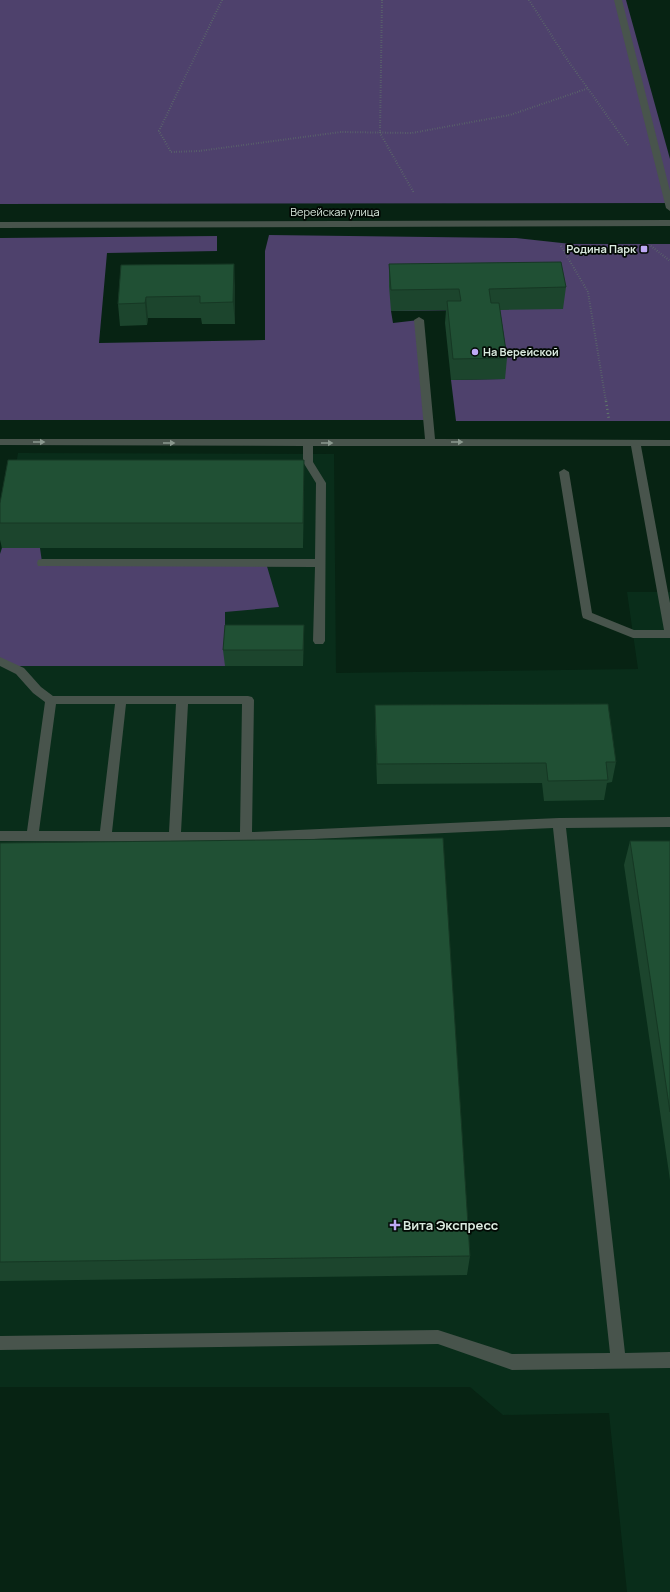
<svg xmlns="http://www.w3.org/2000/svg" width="670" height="1592" font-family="Manrope,sans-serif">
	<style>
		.built { fill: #092d1a }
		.forest { fill: #4e416c }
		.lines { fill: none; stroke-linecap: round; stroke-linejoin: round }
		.path-far1 { stroke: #61786a; stroke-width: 2; stroke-dasharray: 0.5 2; stroke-linecap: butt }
		.path { stroke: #61786a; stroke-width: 2.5; stroke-dasharray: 1 3; stroke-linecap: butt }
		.minor { fill: #48544c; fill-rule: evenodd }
		.wall { fill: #1c452d }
		.shaded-wall { fill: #163824 }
		.building { fill: #205034; stroke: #163824 }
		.oneway { fill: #8a988e }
		.poi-dot { fill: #bea9f4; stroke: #020904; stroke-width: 1.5 }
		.labels { text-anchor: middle; stroke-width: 3.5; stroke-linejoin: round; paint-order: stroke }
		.far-street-label { font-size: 11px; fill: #daeadf; stroke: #020904 }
		.far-poi-label { font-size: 11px; font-weight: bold; fill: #daeadf; stroke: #020904; text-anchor: end }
		.poi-label { font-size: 13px; font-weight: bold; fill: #daeadf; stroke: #020904; text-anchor: start }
	</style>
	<rect width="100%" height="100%" fill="#072313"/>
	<!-- built -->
	<path class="built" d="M 18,453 L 334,454 L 336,673 L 638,669 L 627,592 L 670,592 L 670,1592 L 627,1592 L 609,1413 L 503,1415 L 470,1387 L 0,1387 L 0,553 Z"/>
	<!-- forest -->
	<path class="forest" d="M 0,0 L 626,0 L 670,159 L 670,203 L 0,204 Z
		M 269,235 L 516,238 L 571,244 L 670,244 L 670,421 L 456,421 L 451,380 L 505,379 L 487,310 L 563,309 L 391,311 L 393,323 L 419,320 L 428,420 L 0,420 L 0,238 L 217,236 L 217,251 L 107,253 L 99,343 L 265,340 L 265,251 Z
		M 2,548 L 40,548 L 42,562 L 266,563 L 279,607 L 225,612 L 225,666 L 0,666 L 0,554 Z"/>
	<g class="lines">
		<!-- path-far1 -->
		<path class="path-far1" d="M 222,0 L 159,131 L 171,152 L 199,151 L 341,132 L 412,133 L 510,115 L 589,88
			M 382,0 L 380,133 L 414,193
			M 529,0 L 564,55 L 628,145
			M 561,246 L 588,292 L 606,402
			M 651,246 L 670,261"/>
		<!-- path -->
		<path class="path" d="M 606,401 L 609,420"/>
		<!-- minor -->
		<path class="minor" d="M 614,0 L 622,0 L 670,191 L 670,211 L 666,208 Z
			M 670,220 L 670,226 L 0,228 L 0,222 Z
			M 419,317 L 424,320 L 435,439 L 670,440 L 670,446 L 641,446 L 670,603 L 670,638 L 633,638 L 583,618 L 582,615 L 559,472 L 564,469 L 569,472 L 592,613 L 634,630 L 664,630 L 631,446 L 313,446 L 313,462 L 326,483 L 325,641 L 323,644 L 315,644 L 313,641 L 315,567 L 38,566 L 37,563 L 38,560 L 42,559 L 315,559 L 316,483 L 303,462 L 303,446 L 0,445 L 0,439 L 425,439 L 414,320 Z
			M 0,657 L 24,668 L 41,687 L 53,696 L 248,696 L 252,697 L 254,700 L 252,832 L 559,818 L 670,817 L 670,827 L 566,828 L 625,1353 L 670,1352 L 670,1368 L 512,1370 L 438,1344 L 0,1350 L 0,1336 L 438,1330 L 512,1354 L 610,1353 L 553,828 L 246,842 L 0,841 L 0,831 L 27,831 L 45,702 L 33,693 L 16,674 L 0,666 ZM 56,704 L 115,704 L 100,831 L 39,831 ZM 126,704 L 176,704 L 169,832 L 112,832 ZM 188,704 L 242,704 L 240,832 L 181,832 Z"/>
	</g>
	<!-- wall -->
	<path class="wall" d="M 389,264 L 566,287 L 563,309 L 500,310 L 507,358 L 505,379 L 451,380 L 445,323 L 446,310 L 391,311 L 389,286 Z
		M 121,265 L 235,285 L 235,324 L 202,324 L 201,318 L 148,318 L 147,325 L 120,326 L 118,304 Z
		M 304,460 L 304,486 L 303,548 L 2,548 L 0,540 L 0,503 Z
		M 304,625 L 303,666 L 225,666 L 223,650 Z
		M 375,705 L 616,762 L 612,782 L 607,783 L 604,800 L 544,801 L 542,783 L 377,784 L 375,726 Z
		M 630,841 L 670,841 L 670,1180 L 624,865 Z
		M 0,843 L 470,1256 L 467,1275 L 0,1281 Z"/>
	<!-- shaded-wall -->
	<path class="shaded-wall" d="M 234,264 L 235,285 L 235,324 L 233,302 Z
		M 146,297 L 148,318 L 147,325 L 145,303 Z
		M 304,460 L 304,486 L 303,548 L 303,523 Z
		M 304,625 L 304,640 L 303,666 L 303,650 Z"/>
	<!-- building -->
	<path class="building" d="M 561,262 L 566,287 L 489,289 L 491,303 L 499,303 L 507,358 L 453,359 L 447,301 L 461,301 L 459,289 L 391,290 L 389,264 Z
		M 234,264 L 233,302 L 200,303 L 200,296 L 146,297 L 145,303 L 118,304 L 121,265 Z
		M 8,460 L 304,460 L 303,523 L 0,523 L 0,503 Z
		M 225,625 L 304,625 L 303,650 L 223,650 Z
		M 608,704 L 616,762 L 606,762 L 608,780 L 548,781 L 546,763 L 377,764 L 375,705 Z
		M 443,838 L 470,1256 L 0,1262 L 0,843 Z
		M 630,841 L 670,841 L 670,1112 Z"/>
	<!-- one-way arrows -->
	<defs><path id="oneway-solid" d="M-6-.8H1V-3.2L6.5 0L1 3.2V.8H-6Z"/></defs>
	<g class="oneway">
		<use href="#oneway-solid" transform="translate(39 442)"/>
		<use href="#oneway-solid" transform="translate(457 442)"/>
		<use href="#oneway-solid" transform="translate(169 443)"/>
		<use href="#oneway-solid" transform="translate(327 443)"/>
	</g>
	<!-- markers -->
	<g class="poi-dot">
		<rect x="640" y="245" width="8" height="8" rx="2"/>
		<circle cx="475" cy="352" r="4"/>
		<path d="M393 1219h4v4h4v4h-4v4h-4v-4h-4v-4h4z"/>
	</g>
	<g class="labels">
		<!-- far-street labels -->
		<g class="far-street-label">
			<text x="335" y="216">Верейская улица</text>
		</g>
		<!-- far-poi labels -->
		<g class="far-poi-label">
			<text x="636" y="253">Родина Парк</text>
			<text x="483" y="356" text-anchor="start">На Верейской</text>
		</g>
		<!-- poi labels -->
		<g class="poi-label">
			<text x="403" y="1230">Вита Экспресс</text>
		</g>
	</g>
</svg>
